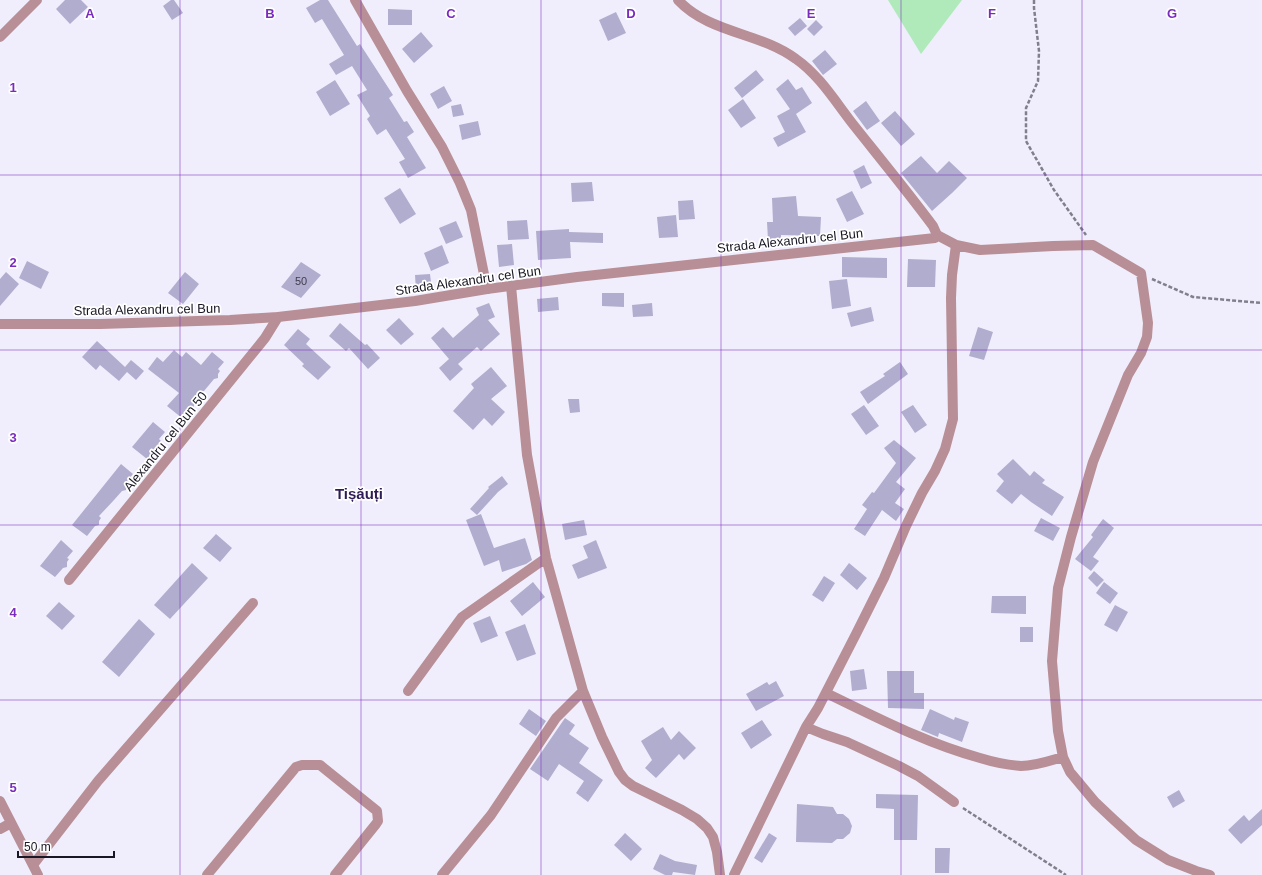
<svg xmlns="http://www.w3.org/2000/svg" width="1262" height="875" font-family="Arial,sans-serif">
	<style>
		.green { fill: #b0eabb }
		.building { fill: #b1adce }
		.lines { fill: none; stroke-linecap: round; stroke-linejoin: round }
		.path { stroke: #817f8c; stroke-width: 2.5; stroke-dasharray: 4 2; stroke-linecap: butt }
		.minor { stroke: #b88f96; stroke-width: 10 }
		.tertiary { stroke: #b88f96; stroke-width: 10 }
		.grid { fill: none; stroke: #7b2cbf; stroke-width: 1; stroke-opacity: 0.55 }
		.labels { text-anchor: middle; stroke-width: 3.5; stroke-linejoin: round; paint-order: stroke }
		.number-label { font-size: 11px; fill: #3f3c4e }
		.street-label { font-size: 13px; fill: #191723; stroke: #fff }
		.quarter-label { font-size: 15px; font-weight: bold; fill: #301d57; stroke: #fff }
		.grid-label { font-size: 13px; text-anchor: middle; font-weight: bold; fill: #7b2cbf; stroke: #fff; stroke-width: 3.5; stroke-linejoin: round; paint-order: stroke }
	</style>
	<rect width="100%" height="100%" fill="#f0eefc"/>
	<!-- green -->
	<path class="green" d="M 888,0 L 962,0 L 921,54 Z"/>
	<!-- building -->
	<path class="building" d="M 65,0 L 81,0 L 88,7 L 70,24 L 56,9 Z
		M 171,0 L 174,0 L 183,13 L 172,20 L 163,6 Z
		M 320,0 L 328,0 L 357,46 L 360,44 L 393,95 L 389,98 L 404,122 L 407,121 L 414,132 L 407,137 L 426,168 L 408,178 L 399,162 L 405,159 L 386,129 L 377,135 L 367,119 L 370,116 L 357,95 L 367,90 L 352,66 L 336,75 L 329,64 L 344,55 L 322,19 L 315,23 L 306,8 Z
		M 388,9 L 412,10 L 412,25 L 388,25 Z
		M 616,12 L 626,33 L 608,41 L 599,20 Z
		M 800,18 L 807,26 L 795,36 L 788,28 Z
		M 816,20 L 823,27 L 814,36 L 807,29 Z
		M 421,32 L 433,46 L 414,63 L 402,49 Z
		M 825,50 L 837,64 L 823,75 L 812,61 Z
		M 756,70 L 764,80 L 742,98 L 734,88 Z
		M 788,79 L 796,90 L 802,87 L 812,103 L 796,114 L 806,132 L 778,147 L 773,138 L 785,132 L 777,116 L 790,109 L 776,89 Z
		M 335,80 L 350,104 L 330,116 L 316,92 Z
		M 444,86 L 452,101 L 438,109 L 430,94 Z
		M 743,99 L 756,118 L 741,128 L 728,110 Z
		M 866,101 L 880,121 L 867,130 L 853,111 Z
		M 461,104 L 464,115 L 453,117 L 451,106 Z
		M 895,111 L 915,134 L 901,146 L 881,123 Z
		M 478,121 L 481,135 L 462,140 L 459,125 Z
		M 921,156 L 937,173 L 949,161 L 967,178 L 952,193 L 932,211 L 901,173 Z
		M 864,165 L 872,183 L 861,189 L 853,171 Z
		M 592,182 L 594,201 L 572,202 L 571,183 Z
		M 400,188 L 416,214 L 400,224 L 384,198 Z
		M 852,191 L 864,214 L 847,222 L 836,199 Z
		M 796,196 L 798,216 L 821,217 L 820,236 L 781,235 L 781,239 L 768,240 L 767,222 L 773,222 L 772,198 Z
		M 693,200 L 695,219 L 679,220 L 678,201 Z
		M 676,215 L 678,237 L 659,238 L 657,217 Z
		M 527,220 L 529,239 L 508,240 L 507,221 Z
		M 456,221 L 463,237 L 446,244 L 439,228 Z
		M 569,229 L 569,232 L 603,233 L 603,243 L 570,242 L 571,258 L 538,260 L 536,231 Z
		M 512,244 L 514,265 L 499,267 L 497,245 Z
		M 442,245 L 449,263 L 431,271 L 424,253 Z
		M 842,257 L 887,258 L 887,278 L 842,277 Z
		M 908,259 L 936,260 L 935,287 L 907,287 Z
		M 27,261 L 49,272 L 41,289 L 19,278 Z
		M 301,262 L 321,275 L 301,298 L 281,287 Z
		M 6,272 L 19,284 L 0,306 L 0,279 Z
		M 185,272 L 199,284 L 183,304 L 168,293 Z
		M 430,274 L 432,290 L 416,291 L 415,275 Z
		M 847,279 L 851,306 L 832,309 L 829,281 Z
		M 602,293 L 624,293 L 624,307 L 602,306 Z
		M 558,297 L 559,310 L 538,312 L 537,299 Z
		M 489,303 L 495,317 L 488,320 L 500,334 L 481,351 L 477,347 L 458,364 L 463,369 L 450,381 L 439,368 L 449,359 L 431,338 L 443,327 L 453,338 L 479,315 L 476,308 Z
		M 652,303 L 653,316 L 633,317 L 632,305 Z
		M 871,307 L 874,321 L 851,327 L 847,313 Z
		M 399,318 L 414,334 L 401,345 L 386,330 Z
		M 340,323 L 365,345 L 367,344 L 380,358 L 368,369 L 349,348 L 346,351 L 329,336 Z
		M 978,327 L 993,332 L 984,360 L 969,356 Z
		M 298,329 L 310,339 L 306,344 L 331,367 L 318,380 L 302,366 L 304,364 L 284,345 Z
		M 97,341 L 125,367 L 131,360 L 144,371 L 136,380 L 127,372 L 119,381 L 100,365 L 96,370 L 82,357 Z
		M 174,350 L 182,357 L 186,352 L 201,365 L 212,352 L 224,362 L 218,369 L 220,371 L 218,374 L 218,378 L 214,379 L 194,403 L 194,407 L 190,408 L 182,418 L 167,406 L 179,393 L 148,369 L 157,357 L 163,362 Z
		M 900,362 L 908,374 L 868,404 L 860,392 L 885,376 L 883,374 Z
		M 491,367 L 507,386 L 491,399 L 505,412 L 492,426 L 484,418 L 473,430 L 453,411 L 474,388 L 471,384 Z
		M 568,399 L 579,399 L 580,412 L 570,413 Z
		M 864,405 L 879,426 L 866,435 L 851,414 Z
		M 913,405 L 927,425 L 915,433 L 901,412 Z
		M 153,422 L 165,432 L 159,439 L 161,441 L 159,444 L 158,448 L 155,449 L 147,459 L 132,447 Z
		M 894,440 L 916,458 L 896,482 L 905,489 L 895,503 L 904,509 L 896,521 L 882,510 L 865,536 L 854,529 L 867,509 L 862,505 L 872,492 L 874,493 L 896,463 L 884,448 Z
		M 1013,459 L 1030,476 L 1034,471 L 1045,480 L 1042,483 L 1064,497 L 1052,516 L 1031,502 L 1021,494 L 1012,504 L 996,491 L 1004,481 L 997,474 Z
		M 121,464 L 133,474 L 127,481 L 129,482 L 126,485 L 126,490 L 122,491 L 114,500 L 99,516 L 101,518 L 99,521 L 99,525 L 95,526 L 87,536 L 72,525 Z
		M 502,476 L 508,484 L 498,492 L 477,515 L 470,509 L 489,488 L 488,487 Z
		M 481,514 L 494,548 L 525,538 L 532,560 L 526,564 L 502,572 L 499,560 L 484,566 L 466,520 Z
		M 1041,518 L 1060,528 L 1053,541 L 1034,531 Z
		M 1103,519 L 1114,528 L 1093,557 L 1099,561 L 1091,571 L 1075,559 L 1093,537 L 1091,535 Z
		M 584,520 L 587,535 L 565,540 L 562,524 Z
		M 216,534 L 232,548 L 220,562 L 203,548 Z
		M 61,540 L 73,551 L 67,558 L 69,559 L 67,562 L 67,567 L 63,568 L 55,577 L 40,566 Z
		M 596,540 L 607,568 L 578,579 L 572,565 L 588,558 L 583,546 Z
		M 192,563 L 208,578 L 170,619 L 154,605 Z
		M 849,563 L 867,578 L 857,590 L 840,575 Z
		M 1094,571 L 1104,580 L 1097,587 L 1088,578 Z
		M 824,576 L 835,583 L 823,602 L 812,595 Z
		M 533,582 L 545,597 L 522,616 L 510,601 Z
		M 1104,582 L 1118,593 L 1110,604 L 1096,593 Z
		M 992,596 L 1026,596 L 1026,614 L 991,613 Z
		M 59,602 L 75,616 L 62,630 L 46,616 Z
		M 1115,605 L 1128,612 L 1117,632 L 1104,625 Z
		M 490,616 L 498,636 L 481,643 L 473,623 Z
		M 139,619 L 155,634 L 119,677 L 102,662 Z
		M 525,624 L 536,654 L 517,661 L 505,632 Z
		M 1020,627 L 1033,627 L 1033,642 L 1020,642 Z
		M 864,669 L 867,689 L 852,691 L 850,671 Z
		M 887,671 L 914,671 L 914,693 L 924,693 L 924,709 L 888,708 Z
		M 776,681 L 784,696 L 756,711 L 746,694 L 767,682 L 769,685 Z
		M 529,709 L 546,721 L 536,736 L 519,724 Z
		M 930,709 L 954,720 L 955,717 L 969,722 L 962,742 L 939,733 L 938,737 L 921,730 Z
		M 565,718 L 575,725 L 569,734 L 589,748 L 579,763 L 603,780 L 588,802 L 576,793 L 584,781 L 559,764 L 548,781 L 530,769 Z
		M 762,720 L 772,735 L 751,749 L 741,733 Z
		M 663,727 L 671,740 L 679,731 L 696,748 L 684,760 L 679,754 L 656,778 L 645,768 L 652,760 L 641,741 Z
		M 1179,790 L 1185,801 L 1173,808 L 1167,797 Z
		M 876,794 L 918,795 L 917,840 L 894,840 L 894,809 L 876,808 Z
		M 797,804 L 833,807 L 837,814 L 843,814 L 849,819 L 852,826 L 850,833 L 843,839 L 837,839 L 832,843 L 796,842 Z
		M 1262,809 L 1262,825 L 1241,844 L 1228,830 L 1244,815 L 1249,821 Z
		M 625,833 L 642,849 L 631,861 L 614,845 Z
		M 769,833 L 777,838 L 762,863 L 754,858 Z
		M 935,848 L 950,848 L 949,873 L 935,873 Z
		M 660,854 L 675,861 L 697,865 L 695,875 L 673,872 L 672,875 L 665,875 L 653,869 Z"/>
	<g class="lines">
		<!-- path -->
		<path class="path" d="M 1034,0 L 1034,8 L 1039,51 L 1038,81 L 1026,108 L 1026,141 L 1054,190 L 1086,235
			M 1152,279 L 1193,297 L 1262,303
			M 963,808 L 1066,875"/>
		<!-- minor -->
		<path class="minor" d="M 355,0 L 407,91 L 442,147 L 460,183 L 471,210 L 487,289
			M 0,37 L 37,0
			M 937,235 L 956,245 L 980,250 L 1053,246 L 1093,245 L 1141,273 L 1148,323 L 1147,337 L 1141,353 L 1128,375 L 1093,462 L 1071,537 L 1058,588 L 1052,661 L 1058,731 L 1063,757 L 1070,772 L 1095,802 L 1113,819 L 1136,840 L 1168,860 L 1196,871 L 1210,875
			M 511,286 L 527,455 L 546,558 L 583,691 L 602,737 L 619,772 L 625,780 L 633,786 L 682,810 L 697,819 L 707,828 L 713,837 L 717,852 L 720,875
			M 69,580 L 265,338 L 278,317
			M 408,691 L 462,617 L 546,558
			M 826,693 C 876,717 925,743 980,758 C 993,762 1007,765 1021,766 C 1036,766 1049,761 1063,757
			M 806,727 L 823,734 L 847,742 L 899,766 L 918,776 L 954,802
			M 0,801 L 38,875
			M 0,829 L 11,823
			M 33,865 L 98,781 L 253,603
			M 207,875 L 296,767 L 302,765 L 320,765 L 377,811 L 378,821 L 376,824 L 335,875
			M 442,875 L 491,815 L 556,718 L 583,691
			M 734,875 L 806,727 L 818,708 L 856,634 L 884,578 L 906,526 L 922,493 L 935,471 L 945,449 L 953,419 L 951,298 L 952,275 L 956,245"/>
		<!-- tertiary -->
		<path class="tertiary" d="M 0,324 L 100,324 L 230,320 L 278,317 L 415,301 L 487,289 L 577,277 L 935,238 L 937,235 L 933,226 C 907,191 879,157 852,123 C 835,101 819,75 796,59 C 760,32 710,34 678,0"/>
	</g>
	<!-- grid -->
	<path class="grid" d="M 180,0 L 180,875M 361,0 L 361,875M 541,0 L 541,875M 721,0 L 721,875M 901,0 L 901,875M 1082,0 L 1082,875M 0,175 L 1262,175M 0,350 L 1262,350M 0,525 L 1262,525M 0,700 L 1262,700"/>
	<g class="labels">
		<!-- number labels -->
		<g class="number-label">
			<text x="301" y="285">50</text>
		</g>
		<!-- street labels -->
		<g class="street-label">
			<text transform="translate(790 240) rotate(-6)" y="5">Strada Alexandru cel Bun</text>
			<text transform="translate(468 280) rotate(-8)" y="5">Strada Alexandru cel Bun</text>
			<text transform="translate(147 309) rotate(-1)" y="5">Strada Alexandru cel Bun</text>
			<text transform="translate(165 441) rotate(-51)" y="5">Alexandru cel Bun 50</text>
		</g>
		<!-- quarter labels -->
		<g class="quarter-label">
			<text x="359" y="499">Tișăuți</text>
		</g>
	</g>
	<g class="grid-label">
		<text x="90" y="18">A</text>
		<text x="270" y="18">B</text>
		<text x="451" y="18">C</text>
		<text x="631" y="18">D</text>
		<text x="811" y="18">E</text>
		<text x="992" y="18">F</text>
		<text x="1172" y="18">G</text>
		<text x="13" y="92">1</text>
		<text x="13" y="267">2</text>
		<text x="13" y="442">3</text>
		<text x="13" y="617">4</text>
		<text x="13" y="792">5</text>
	</g>
	<!-- scale -->
	<path d="M18 851v6h96v-6" fill="none" stroke="#191723" stroke-width="2"/>
	<text x="24" y="851" font-size="12" fill="#191723" stroke="#ffffff" stroke-width="3" paint-order="stroke">50 m</text>
</svg>
